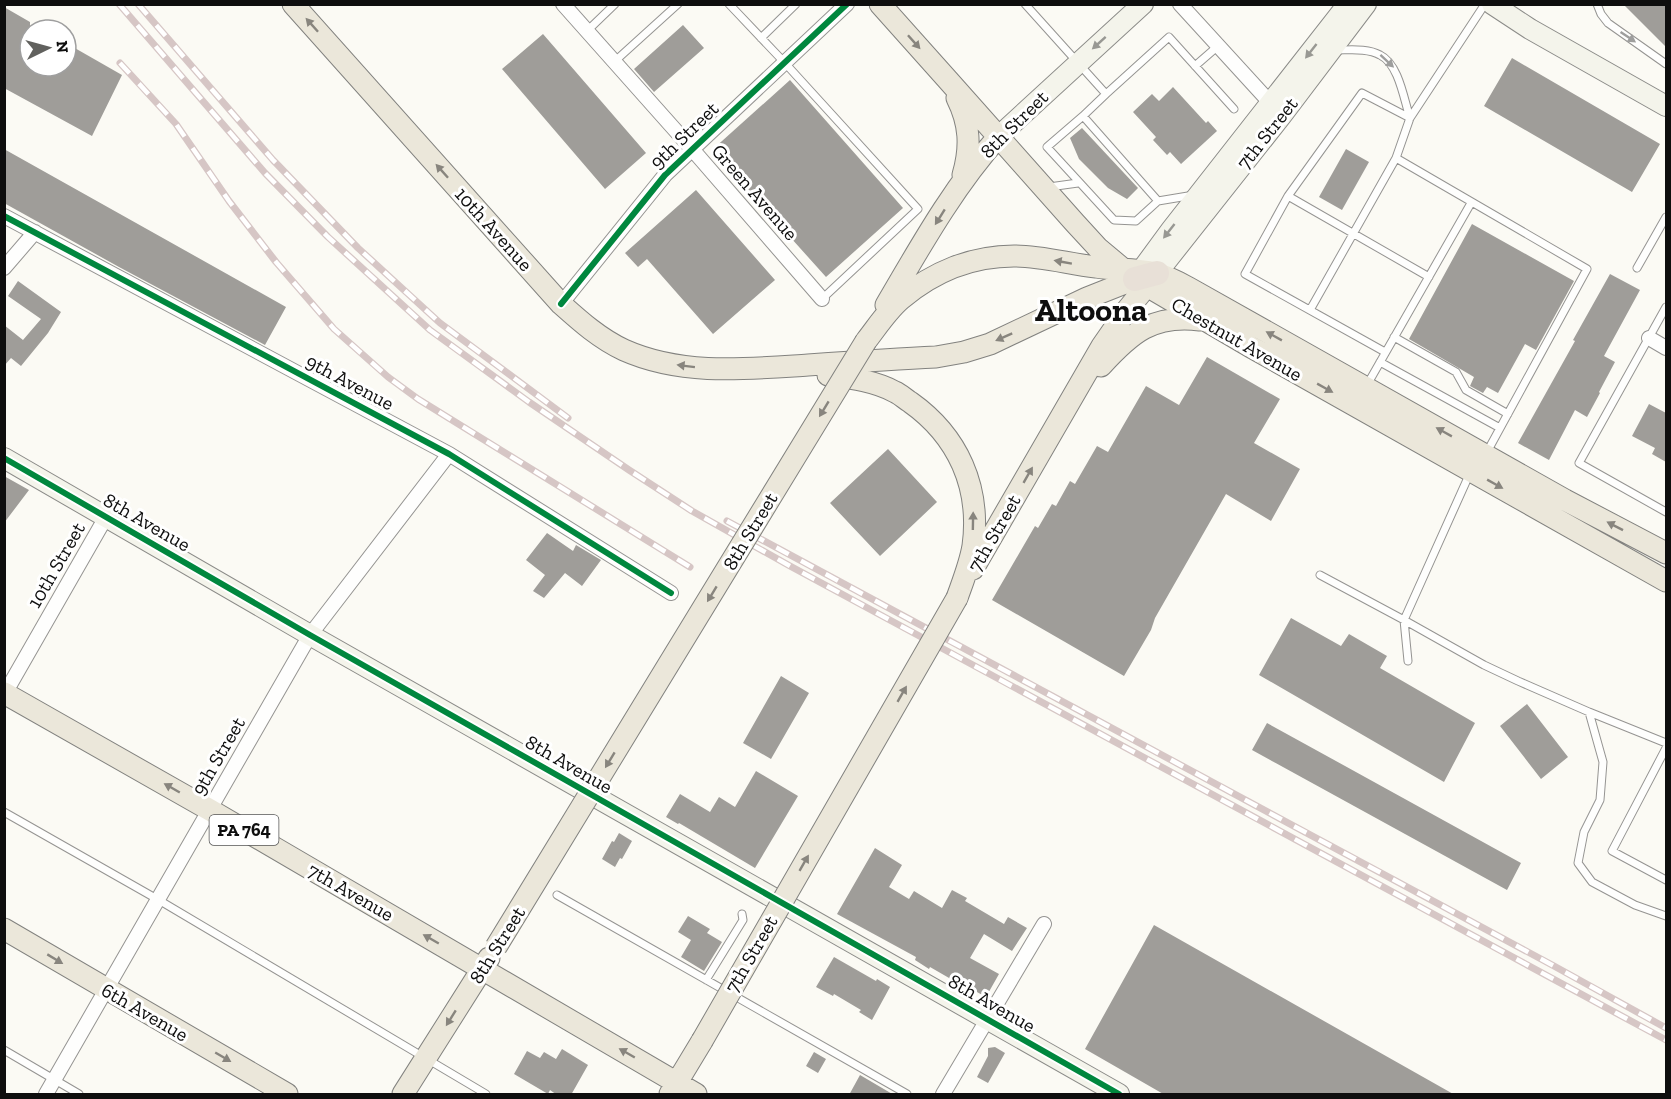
<svg xmlns="http://www.w3.org/2000/svg" width="1671" height="1099" font-family="'Zilla Slab',serif">
	<style>
		.building { fill: #9f9d99 }
		.lines { fill: none; stroke-linecap: round; stroke-linejoin: round }
		.lane-casing { stroke: #959492; stroke-width: 9 }
		.street-casing { stroke: #959492; stroke-width: 16 }
		.secondary-casing { stroke: #8b8b88; stroke-width: 22 }
		.primary-casing { stroke: #82827f; stroke-width: 23 }
		.highway-casing { stroke: #82827f; stroke-width: 26 }
		.lane { stroke: #fefefd; stroke-width: 7 }
		.street { stroke: #fefefd; stroke-width: 14 }
		.secondary { stroke: #f4f4eb; stroke-width: 20 }
		.primary { stroke: #ebe7da; stroke-width: 21 }
		.highway { stroke: #e8e0d7; stroke-width: 24 }
		.rail-casing { stroke: #d6c6c5; stroke-width: 7 }
		.rail { stroke: #fff; stroke-width: 4.5; stroke-dasharray: 14; stroke-linecap: butt }
		.primary-bridge-casing { stroke: #82827f; stroke-width: 23; stroke-linecap: butt }
		.primary-bridge { stroke: #ebe7da; stroke-width: 21 }
		.cycleway-casing { stroke: #fff; stroke-width: 10 }
		.cycleway { stroke: #00873e; stroke-width: 6 }
		.oneway { fill: #88857e }
		.oneway2 { fill: #9e9e9d }
		.oneway3 { fill: #989893 }
		.labels { text-anchor: middle; stroke-width: 6; stroke-linejoin: round; paint-order: stroke }
		.shield { fill: #fff; stroke: #565656; stroke-width: 1.5 }
		.shield-label { font-size: 18px; font-weight: bold; fill: #0e0e0e }
		.street-label { font-size: 20px; fill: #0e0e0e; stroke: #fff }
		.town-label { font-size: 32px; font-weight: bold; fill: #0e0e0e; stroke: #fff }
	</style>
	<rect width="100%" height="100%" fill="#fbfaf4"/>
	<!-- building -->
	<path class="building" d="M 1623,4 L 1666,4 L 1666,47 Z
		M 4,7 L 30,22 L 30,66 L 66,66 L 66,43 L 122,75 L 92,136 L 4,88 Z
		M 683,25 L 704,48 L 654,92 L 634,69 Z
		M 543,34 L 646,153 L 605,189 L 502,69 Z
		M 1512,58 L 1660,144 L 1632,192 L 1484,106 Z
		M 790,80 L 903,208 L 826,277 L 712,150 Z
		M 1173,87 L 1206,123 L 1208,121 L 1217,131 L 1181,164 L 1170,152 L 1167,155 L 1153,140 L 1156,137 L 1133,112 L 1152,94 L 1159,101 Z
		M 1082,128 L 1138,188 L 1127,199 L 1108,188 L 1079,159 L 1070,138 Z
		M 4,149 L 286,307 L 265,345 L 119,267 L 4,203 Z
		M 1346,149 L 1369,162 L 1342,210 L 1319,197 Z
		M 696,190 L 775,280 L 713,334 L 647,259 L 638,267 L 625,253 Z
		M 1472,224 L 1574,281 L 1536,350 L 1525,344 L 1498,393 L 1487,387 L 1483,393 L 1470,386 L 1474,377 L 1409,339 Z
		M 1610,274 L 1640,290 L 1604,356 L 1615,362 L 1599,392 L 1600,393 L 1587,417 L 1575,410 L 1549,460 L 1518,443 L 1575,341 L 1573,340 Z
		M 18,281 L 61,312 L 48,333 L 21,366 L 11,358 L 4,366 L 4,325 L 23,340 L 41,319 L 8,296 Z
		M 1207,357 L 1280,399 L 1254,443 L 1300,469 L 1271,521 L 1226,494 L 1155,618 L 1151,630 L 1124,676 L 992,600 L 1035,526 L 1038,528 L 1052,504 L 1056,506 L 1070,481 L 1075,484 L 1097,446 L 1108,452 L 1146,386 L 1179,405 Z
		M 1649,404 L 1666,413 L 1666,462 L 1652,454 L 1655,448 L 1632,436 Z
		M 888,449 L 937,502 L 880,556 L 830,503 Z
		M 4,476 L 29,490 L 4,523 Z
		M 547,533 L 573,551 L 576,545 L 601,560 L 582,586 L 565,573 L 544,598 L 533,591 L 545,575 L 526,560 Z
		M 1291,618 L 1341,646 L 1349,634 L 1387,656 L 1380,668 L 1475,723 L 1444,782 L 1259,675 Z
		M 781,676 L 809,693 L 771,759 L 743,743 Z
		M 1527,704 L 1568,757 L 1541,779 L 1500,726 Z
		M 1267,723 L 1521,863 L 1507,890 L 1252,750 Z
		M 756,771 L 798,796 L 755,868 L 679,823 L 678,824 L 666,817 L 680,794 L 710,812 L 719,797 L 735,807 Z
		M 619,833 L 632,841 L 622,859 L 620,858 L 615,867 L 602,859 L 612,841 L 614,842 Z
		M 875,848 L 902,865 L 889,887 L 909,899 L 914,891 L 942,908 L 952,890 L 967,898 L 965,901 L 1004,924 L 1008,917 L 1027,928 L 1012,951 L 984,934 L 970,958 L 999,974 L 986,997 L 957,981 L 956,982 L 930,967 L 929,969 L 915,960 L 916,957 L 837,914 Z
		M 688,916 L 710,929 L 707,933 L 722,942 L 704,971 L 681,957 L 691,940 L 678,932 Z
		M 1154,925 L 1455,1095 L 1165,1095 L 1085,1049 Z
		M 834,957 L 876,981 L 877,979 L 890,987 L 872,1020 L 859,1012 L 861,1010 L 834,994 L 833,996 L 816,987 Z
		M 995,1047 L 1005,1053 L 988,1083 L 977,1077 L 988,1056 L 988,1048 Z
		M 562,1049 L 588,1065 L 571,1095 L 557,1095 L 550,1090 L 548,1094 L 514,1074 L 527,1051 L 540,1058 L 544,1052 L 556,1059 Z
		M 814,1052 L 826,1059 L 818,1073 L 806,1066 Z
		M 860,1075 L 894,1095 L 849,1095 Z"/>
	<g class="lines">
		<!-- lane casing -->
		<g class="lane-casing">
			<path id="lane" d="M 729,4 L 784,62 L 918,209 L 822,299
				M 1025,4 L 1106,94 L 1083,116 L 1158,201
				M 1597,4 L 1601,14 L 1608,23 L 1666,64
				M 587,31 L 615,4
				M 761,38 L 796,4
				M 1337,50 C 1350,50 1368,48 1380,55 C 1399,64 1404,100 1410,118
				M 614,62 L 678,4
				M 1195,66 L 1218,46
				M 1106,94 L 1169,37 L 1234,109
				M 1083,116 L 1047,147 L 1114,220 L 1136,221 L 1158,201 L 1194,195
				M 1396,158 L 1587,269 L 1487,452
				M 1049,187 L 1078,183
				M 1288,196 L 1429,277
				M 1637,268 L 1666,217
				M 1666,307 L 1579,463 L 1666,512
				M 1310,310 L 1396,158 L 1410,118 L 1485,4
				M 1394,337 L 1456,372 L 1466,390 L 1508,414
				M 1385,352 L 1245,274 L 1288,196 L 1362,93 L 1410,118
				M 1380,362 L 1500,428
				M 1367,385 L 1471,203
				M 1320,575 L 1404,620 L 1484,665 L 1518,681 L 1589,712 L 1666,743
				M 1408,661 L 1404,620 L 1470,473
				M 1589,712 L 1603,762 L 1600,800 L 1584,832 L 1578,863 L 1592,882 L 1635,905 L 1666,916
				M 1666,748 L 1612,851 L 1666,880
				M 4,812 L 157,899 L 486,1094
				M 557,895 L 907,1094
				M 706,980 L 743,920 L 742,914
				M 4,1050 L 79,1094"/>
		</g>
		<!-- street casing -->
		<g class="street-casing">
			<path id="street" d="M 563,4 L 692,149 L 822,299
				M 1180,4 L 1276,109
				M 4,216 L 449,454 L 671,593
				M 4,268 L 35,232
				M 561,304 L 665,175 L 847,4
				M 1649,338 L 1666,348
				M 4,695 L 106,517
				M 46,1094 L 310,635 L 449,454
				M 943,1094 L 1044,924"/>
		</g>
		<!-- secondary casing -->
		<g class="secondary-casing">
			<path id="secondary" d="M 1492,4 L 1530,29 L 1666,106
				M 999,136 L 1143,4
				M 1157,273 L 1282,115 L 1366,4
				M 1135,279 L 1171,230 L 1348,4
				M 4,458 L 310,635 L 1119,1094"/>
		</g>
		<!-- primary casing -->
		<g class="primary-casing">
			<path id="primary" d="M 293,4 L 561,304 C 580,321 600,339 624,350 C 682,376 747,369 808,365 C 851,362 894,359 936,357 L 964,352 L 990,344 L 1087,298 L 1135,279
				M 880,4 L 947,79 L 1075,223 L 1098,248 L 1135,279 L 1251,347 L 1666,581
				M 957,98 C 970,124 971,147 963,175
				M 886,305 C 920,247 954,186 999,136
				M 866,341 C 877,327 887,311 901,299 C 933,272 972,256 1014,256 C 1042,256 1069,264 1096,267 C 1116,270 1135,268 1155,273 C 1167,276 1178,282 1189,288 L 1565,500 L 1666,553
				M 1101,366 C 1131,333 1153,314 1200,320
				M 828,375 C 850,378 875,381 895,392 C 900,394 905,399 910,402 C 958,436 981,487 973,546 C 970,564 963,581 957,598
				M 973,569 L 1102,346 L 1127,310 L 1154,277
				M 4,693 L 210,810 L 696,1094
				M 4,929 L 287,1094
				M 403,1094 L 489,958
				M 670,1094 L 702,1041"/>
		</g>
		<!-- highway casing -->
		<g class="highway-casing">
			<path id="highway" d="M 1135,279 L 1157,273"/>
		</g>
		<!-- lane -->
		<use href="#lane" class="lane"/>
		<!-- street -->
		<use href="#street" class="street"/>
		<!-- secondary -->
		<use href="#secondary" class="secondary"/>
		<!-- primary -->
		<use href="#primary" class="primary"/>
		<!-- highway -->
		<use href="#highway" class="highway"/>
		<!-- rail casing -->
		<g class="rail-casing">
			<path id="rail" d="M 119,4 L 265,173 L 328,237 L 430,330 L 529,402 L 629,470 L 692,511 L 790,566 L 1666,1040
				M 138,4 L 273,160 L 358,248 L 440,323 L 568,418
				M 120,63 L 176,124 L 229,201 L 276,262 L 334,329 L 388,377 L 418,399 L 690,567
				M 727,521 L 1554,966 L 1666,1028"/>
		</g>
		<!-- rail -->
		<use href="#rail" class="rail"/>
		<!-- primary-bridge casing -->
		<g class="primary-bridge-casing">
			<path id="primary-bridge" d="M 496,947 L 866,341
				M 702,1041 L 957,598"/>
		</g>
		<!-- primary-bridge -->
		<use href="#primary-bridge" class="primary-bridge"/>
		<!-- cycleway casing -->
		<g class="cycleway-casing">
			<path id="cycleway" d="M 4,216 L 449,454 L 671,593
				M 561,304 L 665,175 L 847,4
				M 4,458 L 310,635 L 1119,1094"/>
		</g>
		<!-- cycleway -->
		<use href="#cycleway" class="cycleway"/>
	</g>
	<!-- one-way arrows -->
	<defs><path id="oneway-solid" d="M-6-.8H1V-3.2L6.5 0L1 3.2V.8H-6Z" transform="scale(1.5)"/></defs>
	<g class="oneway">
		<use href="#oneway-solid" transform="translate(312 25) rotate(-132)"/>
		<use href="#oneway-solid" transform="translate(914 42) rotate(48)"/>
		<use href="#oneway-solid" transform="translate(442 171) rotate(-132)"/>
		<use href="#oneway-solid" transform="translate(940 217) rotate(122)"/>
		<use href="#oneway-solid" transform="translate(1063 262) rotate(-170)"/>
		<use href="#oneway-solid" transform="translate(1274 336) rotate(-151)"/>
		<use href="#oneway-solid" transform="translate(1004 337) rotate(156)"/>
		<use href="#oneway-solid" transform="translate(686 366) rotate(-173)"/>
		<use href="#oneway-solid" transform="translate(1325 388) rotate(29)"/>
		<use href="#oneway-solid" transform="translate(824 409) rotate(121)"/>
		<use href="#oneway-solid" transform="translate(1444 432) rotate(-151)"/>
		<use href="#oneway-solid" transform="translate(1028 475) rotate(-60)"/>
		<use href="#oneway-solid" transform="translate(1495 484) rotate(29)"/>
		<use href="#oneway-solid" transform="translate(973 521) rotate(-89)"/>
		<use href="#oneway-solid" transform="translate(1615 526) rotate(-153)"/>
		<use href="#oneway-solid" transform="translate(712 594) rotate(121)"/>
		<use href="#oneway-solid" transform="translate(902 694) rotate(-60)"/>
		<use href="#oneway-solid" transform="translate(610 760) rotate(121)"/>
		<use href="#oneway-solid" transform="translate(172 788) rotate(-150)"/>
		<use href="#oneway-solid" transform="translate(804 863) rotate(-60)"/>
		<use href="#oneway-solid" transform="translate(431 939) rotate(-150)"/>
		<use href="#oneway-solid" transform="translate(55 959) rotate(31)"/>
		<use href="#oneway-solid" transform="translate(451 1018) rotate(122)"/>
		<use href="#oneway-solid" transform="translate(627 1053) rotate(-150)"/>
		<use href="#oneway-solid" transform="translate(223 1057) rotate(30)"/>
	</g>
	<g class="oneway2">
		<use href="#oneway-solid" transform="translate(1628 37) rotate(34)"/>
		<use href="#oneway-solid" transform="translate(1387 61) rotate(43)"/>
	</g>
	<g class="oneway3">
		<use href="#oneway-solid" transform="translate(1099 43) rotate(138)"/>
		<use href="#oneway-solid" transform="translate(1311 51) rotate(128)"/>
		<use href="#oneway-solid" transform="translate(1169 231) rotate(128)"/>
	</g>
	<g class="labels">
		<!-- shield labels -->
		<rect class="shield" x="209.5" y="815" width="69" height="30" rx="4.5"/>
		<g class="shield-label">
			<text x="244" y="836">PA 764</text>
		</g>
		<!-- street labels -->
		<g class="street-label">
			<text transform="translate(1014 124) rotate(-45)" y="7">8th Street</text>
			<text transform="translate(1267 133) rotate(-52)" y="7">7th Street</text>
			<text transform="translate(684 135) rotate(-44)" y="7">9th Street</text>
			<text transform="translate(755 192) rotate(49)" y="7">Green Avenue</text>
			<text transform="translate(494 229) rotate(48)" y="7">10th Avenue</text>
			<text transform="translate(1237 339) rotate(30)" y="7">Chestnut Avenue</text>
			<text transform="translate(350 382) rotate(28)" y="7">9th Avenue</text>
			<text transform="translate(147 522) rotate(30)" y="7">8th Avenue</text>
			<text transform="translate(750 531) rotate(-59)" y="7">8th Street</text>
			<text transform="translate(994 533) rotate(-60)" y="7">7th Street</text>
			<text transform="translate(56 565) rotate(-60)" y="7">10th Street</text>
			<text transform="translate(218 756) rotate(-60)" y="7">9th Street</text>
			<text transform="translate(569 764) rotate(30)" y="7">8th Avenue</text>
			<text transform="translate(351 892) rotate(30)" y="7">7th Avenue</text>
			<text transform="translate(497 945) rotate(-58)" y="7">8th Street</text>
			<text transform="translate(751 954) rotate(-60)" y="7">7th Street</text>
			<text transform="translate(992 1003) rotate(30)" y="7">8th Avenue</text>
			<text transform="translate(145 1012) rotate(30)" y="7">6th Avenue</text>
		</g>
		<!-- town labels -->
		<g class="town-label">
			<text x="1091" y="321">Altoona</text>
		</g>
	</g>
	<!-- border -->
	<rect width="1671" height="1099" fill="none" stroke="#0e0e0e" stroke-width="12"/>
	<!-- north arrow -->
	<g transform="translate(48 48) rotate(85)"><circle r="28" fill="#ffffff" stroke="#9f9f9f" stroke-width="1.5"/>
	<path d="M0-4.5L10 22L0 15L-10 22Z" fill="#61615e"/>
	<text y="-9" font-size="16" font-weight="bold" text-anchor="middle" fill="#0e0e0e">N</text>
	</g>
</svg>
